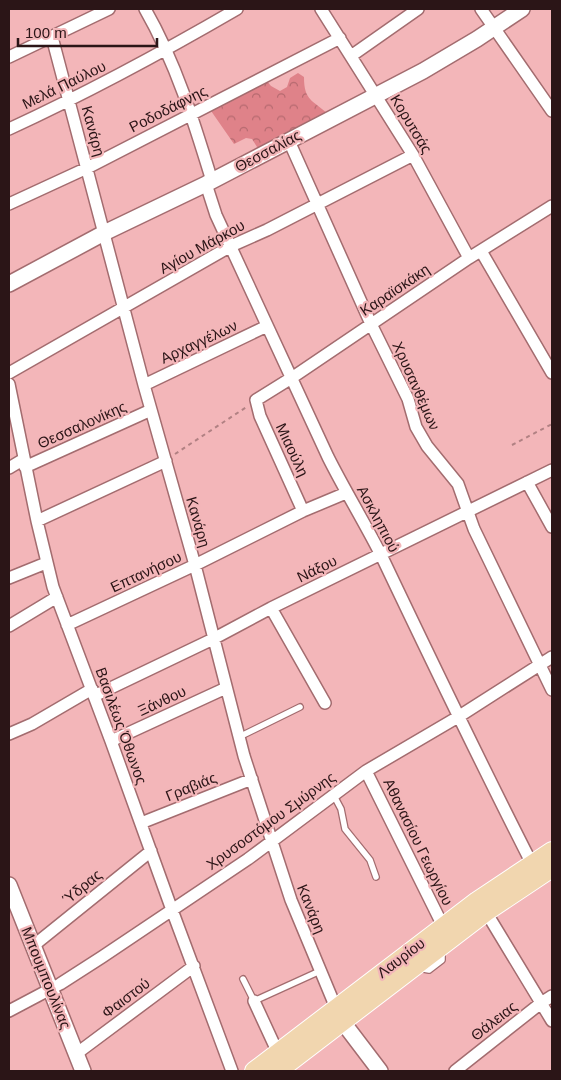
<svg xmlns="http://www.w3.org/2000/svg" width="561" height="1080" font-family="Arial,sans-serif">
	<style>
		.forest { fill: url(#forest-crowns) }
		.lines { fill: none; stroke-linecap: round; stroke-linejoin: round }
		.lane-casing { stroke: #a36c6f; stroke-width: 8 }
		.street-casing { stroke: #a36c6f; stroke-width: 14 }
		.secondary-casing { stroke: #a36c6f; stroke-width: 18 }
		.primary-casing { stroke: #fff; stroke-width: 20 }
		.path { stroke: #b18183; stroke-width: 2; stroke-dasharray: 4 4; stroke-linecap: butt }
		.lane { stroke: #fff; stroke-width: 5.5 }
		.street { stroke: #fff; stroke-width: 11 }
		.secondary { stroke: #fff; stroke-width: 15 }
		.primary { stroke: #f1d6af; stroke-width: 18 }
		.labels { text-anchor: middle; stroke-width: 4.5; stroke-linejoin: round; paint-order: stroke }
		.street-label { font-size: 15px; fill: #2b1517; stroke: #f3b6b9 }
	</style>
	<defs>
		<pattern id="forest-crowns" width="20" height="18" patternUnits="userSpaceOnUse" patternTransform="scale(1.25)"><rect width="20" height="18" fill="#df8289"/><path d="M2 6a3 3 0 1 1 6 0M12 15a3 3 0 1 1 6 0" fill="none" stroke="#b5696f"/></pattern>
	</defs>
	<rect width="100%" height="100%" fill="#f3b6b9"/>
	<!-- forest -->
	<path class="forest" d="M 298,73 L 304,77 C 304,101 313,100 328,114 L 259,150 L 252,139 L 246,138 L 234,144 L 209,108 L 266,80 L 271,86 L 280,91 L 287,87 L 290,78 Z"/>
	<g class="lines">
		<!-- lane casing -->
		<g class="lane-casing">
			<path id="lane" d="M 239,737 L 300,707
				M 333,794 L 341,809 L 345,829 L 370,860 L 376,877
				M 418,968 L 429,970 L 442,960 L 442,949
				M 243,979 L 254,1001 L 320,971"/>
		</g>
		<!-- street casing -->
		<g class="street-casing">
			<path id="street" d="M 145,9 C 176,63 194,122 212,181
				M 321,9 L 413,155 L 469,258
				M 481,9 L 552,111
				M 52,37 L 144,385 L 195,565 L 244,756 L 291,900 L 336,1008
				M 351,56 L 418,9
				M 9,57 L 109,9
				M 9,129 C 87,93 163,52 237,9
				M 289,141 L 371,324 L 408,399 L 416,427 L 427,446 L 458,484 L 474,529 L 552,690
				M 206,184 L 216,215 L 328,457 C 345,491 365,523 382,557 C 431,660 480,762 532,864
				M 9,204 L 87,168 L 340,38
				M 481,251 L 552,373
				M 9,373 L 231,246 L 267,230 L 413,155
				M 9,384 L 37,521 L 53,587 L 111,741 L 172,910 L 232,1071
				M 144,385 L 267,326
				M 25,467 L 151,410
				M 9,468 L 24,459
				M 527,482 L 552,527
				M 303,511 L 260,416 L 256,400 L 293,377 L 469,258 L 552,206
				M 37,521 L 166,461
				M 9,578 L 46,563
				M 271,608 L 325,703
				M 67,625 L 195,565 L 303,511 L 346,493
				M 9,626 L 57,597
				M 94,696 L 213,639 L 271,608 L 552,470
				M 9,734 L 32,724 L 92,689
				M 111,741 L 226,688
				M 366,771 L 443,926
				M 141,823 L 252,779
				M 486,912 L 552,1021
				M 33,946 L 151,851
				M 254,1001 L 278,1053
				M 9,1011 L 60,984 L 102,957 L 248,859 L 366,771 L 458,717 L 552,657
				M 76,1054 L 194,966
				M 455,1071 L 541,1003 L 552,996"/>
		</g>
		<!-- secondary casing -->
		<g class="secondary-casing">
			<path id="secondary" d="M 9,284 L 104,233 L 206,184 L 423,71 L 477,39 L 522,9
				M 9,885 L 83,1071
				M 338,1012 L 342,1021 L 380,1071"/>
		</g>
		<!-- primary casing -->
		<g class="primary-casing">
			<path id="primary" d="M 254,1071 L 477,901 L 552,851
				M 278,1071 L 486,912 L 552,868"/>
		</g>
		<!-- path -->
		<path class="path" d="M 512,445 L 552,424
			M 175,454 L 248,406"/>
		<!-- lane -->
		<use href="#lane" class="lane"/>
		<!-- street -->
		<use href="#street" class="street"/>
		<!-- secondary -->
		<use href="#secondary" class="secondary"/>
		<!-- primary -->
		<use href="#primary" class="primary"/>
	</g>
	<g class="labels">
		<!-- street labels -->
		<g class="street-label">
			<text transform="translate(64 85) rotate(-26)" y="5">Μελά Παύλου</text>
			<text transform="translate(168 109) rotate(-27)" y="5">Ροδοδάφνης</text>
			<text transform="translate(411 124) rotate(59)" y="5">Κορυτσάς</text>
			<text transform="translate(93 131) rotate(75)" y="5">Κανάρη</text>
			<text transform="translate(268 151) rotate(-28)" y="5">Θεσσαλίας</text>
			<text transform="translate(202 247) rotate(-29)" y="5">Αγίου Μάρκου</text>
			<text transform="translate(395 290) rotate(-34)" y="5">Καραϊσκάκη</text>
			<text transform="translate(199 342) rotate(-25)" y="5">Αρχαγγέλων</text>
			<text transform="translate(416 386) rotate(66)" y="5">Χρυσανθέμων</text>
			<text transform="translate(82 425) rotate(-24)" y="5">Θεσσαλονίκης</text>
			<text transform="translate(292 450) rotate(65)" y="5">Μιαούλη</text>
			<text transform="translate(378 519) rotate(62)" y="5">Ασκληπιού</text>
			<text transform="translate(198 522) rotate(74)" y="5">Κανάρη</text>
			<text transform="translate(317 569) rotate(-26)" y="5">Νάξου</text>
			<text transform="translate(146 572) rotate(-25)" y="5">Επτανήσου</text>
			<text transform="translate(162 701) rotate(-25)" y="5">Ξάνθου</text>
			<text transform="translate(121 726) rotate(70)" y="5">Βασιλέως Όθωνος</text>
			<text transform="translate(191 787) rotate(-22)" y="5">Γραβιάς</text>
			<text transform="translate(271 821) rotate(-36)" y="5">Χρυσοστόμου Σμύρνης</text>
			<text transform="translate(418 842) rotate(64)" y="5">Αθανασίου Γεωργίου</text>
			<text transform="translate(82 887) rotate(-39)" y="5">Ύδρας</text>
			<text transform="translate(311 909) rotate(68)" y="5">Κανάρη</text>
			<text transform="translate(401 958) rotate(-37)" y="5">Λαυρίου</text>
			<text transform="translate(46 978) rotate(68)" y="5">Μπουμπουλίνας</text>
			<text transform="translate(126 998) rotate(-37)" y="5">Φαιστού</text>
			<text transform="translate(494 1021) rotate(-38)" y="5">Θάλειας</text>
		</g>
	</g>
	<!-- border -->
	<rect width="561" height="1080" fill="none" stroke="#2b1517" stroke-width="20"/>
	<!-- scale -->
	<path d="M18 38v8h139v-8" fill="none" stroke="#2b1517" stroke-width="2.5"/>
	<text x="25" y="38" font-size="15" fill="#2b1517" stroke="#f3b6b9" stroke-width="4" paint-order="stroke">100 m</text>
</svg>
